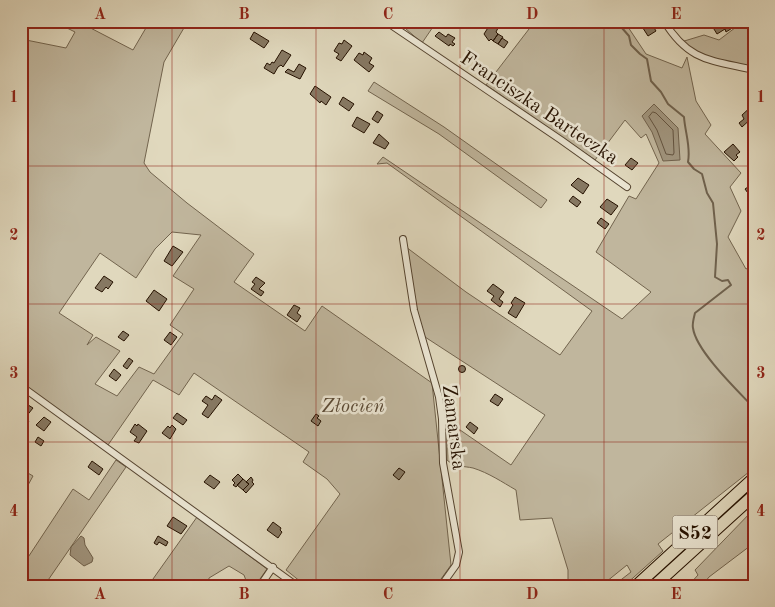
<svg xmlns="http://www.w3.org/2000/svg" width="775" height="607" font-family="'Old Standard TT',serif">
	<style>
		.green { fill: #c0b69d; stroke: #72644e; fill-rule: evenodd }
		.water { fill: #a0947d; stroke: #6f604b }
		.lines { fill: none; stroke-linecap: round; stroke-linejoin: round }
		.shore { stroke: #62523e; stroke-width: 1 }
		.stream { stroke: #6f604b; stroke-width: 2 }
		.building { fill: #867862; stroke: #251100 }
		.street-casing { stroke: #54432f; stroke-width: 8 }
		.highway-casing { stroke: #251100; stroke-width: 13 }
		.street { stroke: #ebe6d4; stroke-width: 6 }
		.highway { stroke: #e0d8bd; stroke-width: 11 }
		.grid { fill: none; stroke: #8f2418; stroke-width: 1; stroke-opacity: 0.55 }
		.labels { text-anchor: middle; stroke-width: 5; stroke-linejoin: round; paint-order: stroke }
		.shield { fill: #ebe6d4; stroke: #605140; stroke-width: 1 }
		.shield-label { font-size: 19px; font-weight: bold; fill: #251100 }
		.street-label { font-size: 20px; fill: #251100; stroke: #ebe6d4 }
		.park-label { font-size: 20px; font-style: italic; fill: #5b4b37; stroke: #ebe6d4 }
		.neatline { fill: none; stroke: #8f2418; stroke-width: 2 }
		.grid-label { font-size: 16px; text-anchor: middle; font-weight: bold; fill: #8f2418 }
	</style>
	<rect width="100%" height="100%" fill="#e0d8bd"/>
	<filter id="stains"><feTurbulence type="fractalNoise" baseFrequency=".004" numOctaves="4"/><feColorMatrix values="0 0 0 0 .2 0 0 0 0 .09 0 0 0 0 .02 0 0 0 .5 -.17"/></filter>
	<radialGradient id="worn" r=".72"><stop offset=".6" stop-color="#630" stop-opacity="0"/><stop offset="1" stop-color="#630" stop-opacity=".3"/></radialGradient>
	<!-- green -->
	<path class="green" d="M 53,21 L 77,21 L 133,50 L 150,21 L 188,21 L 164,62 L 144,163 L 150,172 L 187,203 L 254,254 L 234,282 L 305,331 L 322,306 L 432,383 L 451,565 L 436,586 L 306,586 L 286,570 L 340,494 L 327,479 L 303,462 L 309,452 L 194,373 L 179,395 L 153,380 L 108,445 L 21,383 L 21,39 L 66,48 L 75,32 ZM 172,232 L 201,235 L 173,276 L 194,289 L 170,325 L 183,334 L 154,374 L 139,367 L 117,396 L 95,384 L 120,351 L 96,337 L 87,345 L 93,335 L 59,313 L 100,253 L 136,278 L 155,249 Z
		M 397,21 L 437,21 L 422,43 Z
		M 520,21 L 624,21 L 646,54 L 682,68 L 687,57 L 696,101 L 711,125 L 705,134 L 741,173 L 730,187 L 741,211 L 728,237 L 746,269 L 754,265 L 754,468 L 658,544 L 663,551 L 624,586 L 613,586 L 631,572 L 627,565 L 601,586 L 568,586 L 568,570 L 552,518 L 520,520 L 516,490 C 502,482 489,473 473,468 C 464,466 454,467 447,460 L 447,421 L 511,465 L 545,415 L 425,337 L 417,311 L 406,247 L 466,292 L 560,355 L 592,311 L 387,163 L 377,164 L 383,157 L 622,319 L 651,292 L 596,252 L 629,196 L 636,199 L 659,163 L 646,134 L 641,138 L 625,120 L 595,160 L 486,85 L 529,29 Z
		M 744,21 L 754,21 L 754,68 L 702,55 L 681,42 L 704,35 L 719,40 Z
		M 374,82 L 444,127 L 547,200 L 541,208 L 439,134 L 368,91 Z
		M 116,460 L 126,467 L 44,586 L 21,586 L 21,568 L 73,489 L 89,500 Z
		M 21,469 L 33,476 L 21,498 Z
		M 754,484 L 754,489 L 648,586 L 642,586 Z
		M 754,509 L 754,543 L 709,577 L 705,582 L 710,586 L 688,586 L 698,575 L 695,570 Z
		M 197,517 L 267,569 L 255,586 L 248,586 L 244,575 L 229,566 L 209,578 L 208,586 L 148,586 Z"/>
	<!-- water -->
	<path class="water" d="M 654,104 L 678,128 L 680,160 L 663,161 L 652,132 L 642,116 Z
		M 81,536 L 84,538 L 85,545 L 93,558 L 92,562 L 84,566 L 70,555 L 71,547 Z"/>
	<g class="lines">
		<!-- shore -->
		<path class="shore" d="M 653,112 L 656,113 L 673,130 L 674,153 L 673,155 L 666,154 L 657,130 L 649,117 Z"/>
		<!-- stream -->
		<path class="stream" d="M 620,21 L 622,28 L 629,36 L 631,45 L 640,54 L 647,59 L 651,81 L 661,92 L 668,104 L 684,117 C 685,132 691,147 688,162 L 694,169 L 702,174 L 707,193 L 713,203 L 717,244 L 715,277 L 722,281 L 728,280 L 731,285 L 695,313 C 694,317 692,324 693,328 C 696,351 738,391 754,408"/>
	</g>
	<!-- building -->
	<path class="building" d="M 648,21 L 650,21 L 656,31 L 648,36 L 641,25 Z
		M 709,21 L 719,21 L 723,26 L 729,21 L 734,21 L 737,25 L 726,32 L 725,29 L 717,34 Z
		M 491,23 L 498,28 L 496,32 L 498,34 L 493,41 L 491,39 L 489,41 L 484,34 Z
		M 254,32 L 269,41 L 264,48 L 250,39 Z
		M 439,32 L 446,37 L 448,34 L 455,38 L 452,42 L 455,44 L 453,46 L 450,44 L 449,46 L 435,36 Z
		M 498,34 L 503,37 L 498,44 L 493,41 Z
		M 502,38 L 508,42 L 504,48 L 498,44 Z
		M 344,40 L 352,46 L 341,61 L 336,58 L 339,54 L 334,51 L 339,43 L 342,44 Z
		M 282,50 L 291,55 L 283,67 L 281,65 L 278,67 L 274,74 L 264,68 L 267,63 L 270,65 L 272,62 L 274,63 Z
		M 364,52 L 372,58 L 369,63 L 374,66 L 369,72 L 354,60 L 359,53 L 363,55 Z
		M 299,64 L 306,68 L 300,79 L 285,72 L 288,69 L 294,72 Z
		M 315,86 L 331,97 L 326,105 L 321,101 L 320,103 L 310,94 Z
		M 343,97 L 354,104 L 349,111 L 339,104 Z
		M 754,104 L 754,116 L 742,127 L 739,123 L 744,119 L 742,115 Z
		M 377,111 L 383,115 L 378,123 L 372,119 Z
		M 357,117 L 370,124 L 364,133 L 352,126 Z
		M 379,134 L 389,143 L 385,149 L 373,143 Z
		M 733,144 L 740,152 L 736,155 L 738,157 L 734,161 L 724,152 Z
		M 631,158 L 638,163 L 632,170 L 625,165 Z
		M 578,178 L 589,185 L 583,194 L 571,185 Z
		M 752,182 L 754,185 L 753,200 L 745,189 L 748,187 L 747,186 Z
		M 573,196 L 581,202 L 577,207 L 569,201 Z
		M 607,199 L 618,206 L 611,215 L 600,207 Z
		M 601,218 L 609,224 L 605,229 L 597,223 Z
		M 173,246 L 183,252 L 172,266 L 164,261 Z
		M 104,276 L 113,282 L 108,289 L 106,287 L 102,292 L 95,288 Z
		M 256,277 L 265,283 L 259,289 L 264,292 L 261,296 L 251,289 L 255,284 L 252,282 Z
		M 493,284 L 504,292 L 499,299 L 503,302 L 500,307 L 491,300 L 494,296 L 487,291 Z
		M 154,290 L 167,299 L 159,311 L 146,301 Z
		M 515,297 L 525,303 L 516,318 L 508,313 L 513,305 L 511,303 Z
		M 294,305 L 300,308 L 297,313 L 301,316 L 297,322 L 287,315 Z
		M 123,331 L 129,335 L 124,341 L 118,337 Z
		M 170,332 L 177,337 L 171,345 L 164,340 Z
		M 129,358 L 133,361 L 127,369 L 123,366 Z
		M458.5 369a3.5 3.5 0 1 1 7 0a3.5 3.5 0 1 1-7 0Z
		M 114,369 L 121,375 L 116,381 L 109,376 Z
		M 495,394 L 503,399 L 498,406 L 490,401 Z
		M 215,395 L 222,400 L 208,418 L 202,414 L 208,405 L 202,401 L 206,396 L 212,400 Z
		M 25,403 L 33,408 L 25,418 L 21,416 L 23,413 L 21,408 Z
		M 177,413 L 187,420 L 183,425 L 173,418 Z
		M 316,414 L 319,416 L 317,418 L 321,421 L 318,426 L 311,421 Z
		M 44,417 L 51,422 L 44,431 L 36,425 Z
		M 24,418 L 29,421 L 21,432 L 21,422 Z
		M 470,422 L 478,428 L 474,434 L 466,427 Z
		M 135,424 L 137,426 L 138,424 L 147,431 L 139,443 L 134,441 L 137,437 L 130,432 Z
		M 172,425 L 176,429 L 170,439 L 162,433 L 168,426 L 170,428 Z
		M 38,437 L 44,441 L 41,446 L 35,442 Z
		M 92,461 L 103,469 L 99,475 L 88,467 Z
		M 399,468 L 405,472 L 399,480 L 393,475 Z
		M 238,474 L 243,479 L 236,487 L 233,485 L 235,483 L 232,480 Z
		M 210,475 L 220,482 L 214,489 L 204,482 Z
		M 251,477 L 253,480 L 252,482 L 254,484 L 246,493 L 243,490 L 249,484 L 246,482 Z
		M 243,479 L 249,484 L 243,490 L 237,485 Z
		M 173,517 L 187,526 L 181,534 L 167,526 Z
		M 273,522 L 281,528 L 280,530 L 282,532 L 278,538 L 267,530 Z
		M 158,536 L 168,542 L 166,546 L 159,542 L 157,545 L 154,543 Z"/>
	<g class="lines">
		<!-- street casing -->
		<g class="street-casing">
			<path id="street" d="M 385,21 L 561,140 L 627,187
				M 664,21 C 689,62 711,60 754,70
				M 403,239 L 414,310 L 439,397 L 442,419 L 443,463 L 459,552 L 456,565 L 441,586
				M 21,386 L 297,586
				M 260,586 L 273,567"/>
		</g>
		<!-- highway casing -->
		<g class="highway-casing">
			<path id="highway" d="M 636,586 L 754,478
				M 654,586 L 754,495"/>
		</g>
		<!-- street -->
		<use href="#street" class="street"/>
		<!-- highway -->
		<use href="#highway" class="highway"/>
	</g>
	<!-- grid -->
	<path class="grid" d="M 172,21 L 172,586M 316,21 L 316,586M 460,21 L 460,586M 604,21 L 604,586M 21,166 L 754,166M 21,304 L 754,304M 21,442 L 754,442"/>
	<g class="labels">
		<!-- shield labels -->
		<rect class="shield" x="672.5" y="515.5" width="45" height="33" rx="4"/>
		<g class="shield-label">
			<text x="695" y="539">S52</text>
		</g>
		<!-- street labels -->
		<g class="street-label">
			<text transform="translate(540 107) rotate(34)" y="7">Franciszka Barteczka</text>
			<text transform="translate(455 427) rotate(83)" y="7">Zamarska</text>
		</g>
		<!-- park labels -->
		<g class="park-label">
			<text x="353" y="412">Złocień</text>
		</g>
	</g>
	<!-- margin -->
	<rect width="775" height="607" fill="none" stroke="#e0d8bd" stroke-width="55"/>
	<rect x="28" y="28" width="720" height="552" class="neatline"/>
	<g class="grid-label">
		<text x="100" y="19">A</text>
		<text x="244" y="19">B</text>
		<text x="388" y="19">C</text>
		<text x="532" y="19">D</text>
		<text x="676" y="19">E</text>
		<text x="14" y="102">1</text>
		<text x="761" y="102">1</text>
		<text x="14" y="240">2</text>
		<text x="761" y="240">2</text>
		<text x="14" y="378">3</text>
		<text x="761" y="378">3</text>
		<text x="14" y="516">4</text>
		<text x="761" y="516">4</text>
		<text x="100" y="599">A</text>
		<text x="244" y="599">B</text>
		<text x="388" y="599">C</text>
		<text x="532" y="599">D</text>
		<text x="676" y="599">E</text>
	</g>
	<rect width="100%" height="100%" filter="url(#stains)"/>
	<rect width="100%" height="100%" fill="url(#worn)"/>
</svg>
